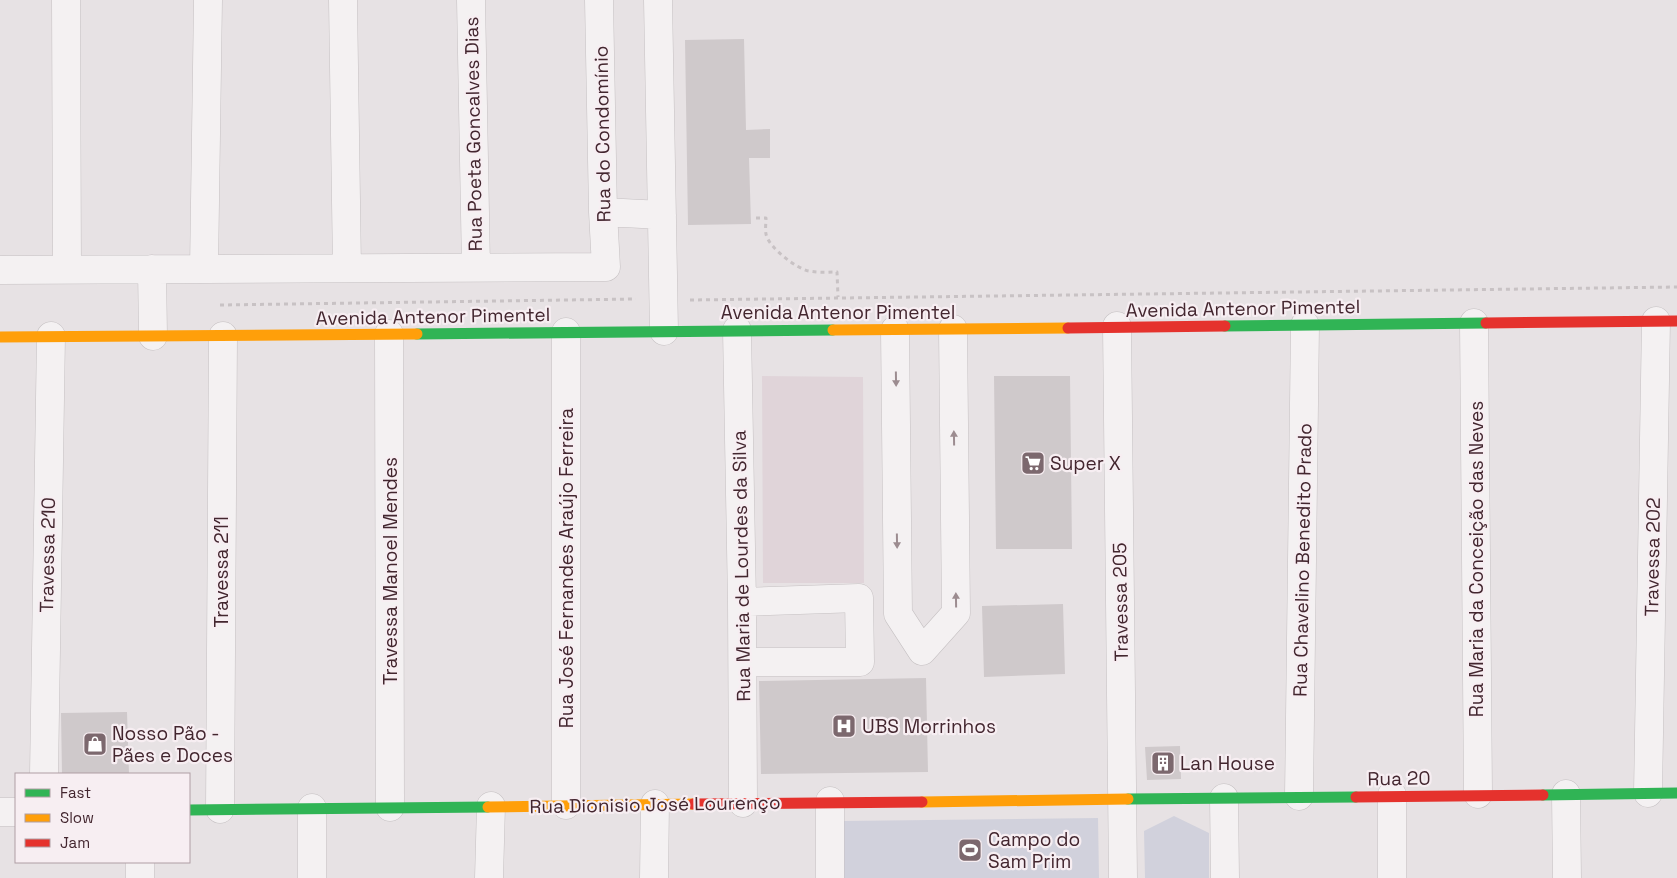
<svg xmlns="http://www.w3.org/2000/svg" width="1677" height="878" font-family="'Space Grotesk',sans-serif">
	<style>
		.built { fill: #e0d4d9 }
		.green { fill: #d1d1dc }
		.building { fill: #cfc9cb }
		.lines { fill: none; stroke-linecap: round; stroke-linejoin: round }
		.street-casing { stroke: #c5c0c2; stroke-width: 29 }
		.path { stroke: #c8c2c4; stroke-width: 3; stroke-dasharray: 4 4; stroke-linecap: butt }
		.street { stroke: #f4f1f2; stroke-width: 28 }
		.fast { stroke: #30b455; stroke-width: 11 }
		.slow { stroke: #ff9f0a; stroke-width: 11 }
		.jam { stroke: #e5322d; stroke-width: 11 }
		.oneway { fill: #9c8c90 }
		.labels { text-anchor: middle; stroke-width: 4.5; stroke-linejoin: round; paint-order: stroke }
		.street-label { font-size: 19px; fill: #43262f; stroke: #f7eef2 }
		.poi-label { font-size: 19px; fill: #43262f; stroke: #f7eef2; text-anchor: start }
	</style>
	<rect width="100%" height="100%" fill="#e7e2e4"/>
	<!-- built -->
	<path class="built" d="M 762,376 L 863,377 L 864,583 L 763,583 Z"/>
	<!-- green -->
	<path class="green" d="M 1174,816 L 1209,833 L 1209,878 L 1145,878 L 1144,831 Z
		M 1098,818 L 1099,878 L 843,878 L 842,821 Z"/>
	<!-- building -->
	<path class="building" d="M 744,39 L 746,130 L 770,129 L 770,158 L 749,158 L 751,224 L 688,225 L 685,40 Z
		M 994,376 L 1070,376 L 1072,549 L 996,549 Z
		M 1063,604 L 1065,674 L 984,677 L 982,606 Z
		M 926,678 L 928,772 L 761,774 L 759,681 Z
		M 127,712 L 129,774 L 62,774 L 61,713 Z
		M 1180,746 L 1181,779 L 1147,780 L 1145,747 Z"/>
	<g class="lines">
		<!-- street casing -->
		<g class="street-casing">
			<path id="street" d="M 66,0 L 67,269
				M 343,0 L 347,268
				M 471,0 L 476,267
				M 658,0 L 664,331
				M 603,212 L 662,215
				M 152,269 L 153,336
				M 204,269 L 208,0
				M 0,270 L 606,267 L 603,212 L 599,0
				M 1474,323 L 1478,794
				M 1117,326 L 1123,878
				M 737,330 L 742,602 L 743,803
				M 895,330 L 898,614 L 922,651 L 956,613 L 953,329
				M 389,334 L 390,807
				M 742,602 L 859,598 L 860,662 L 743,662
				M 44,774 L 51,336
				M 1648,793 L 1656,321
				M 1566,794 L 1567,878
				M 1392,795 L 1392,878
				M 1299,796 L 1305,325
				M 1224,798 L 1225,878
				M 830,801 L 830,878
				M 566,805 L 566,332
				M 220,809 L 223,336
				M 0,812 L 16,812
				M 140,862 L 140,878
				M 312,878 L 312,808
				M 489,878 L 491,806
				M 654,878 L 655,804"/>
		</g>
		<!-- path -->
		<path class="path" d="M 756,218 L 766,218 C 766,223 765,229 766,234 C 768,247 797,269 809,271 C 819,273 828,272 837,272 L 838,297
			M 690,300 L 1677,287
			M 220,305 L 636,299"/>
		<!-- street -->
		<use href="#street" class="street"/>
		<!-- fast -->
		<path class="fast" d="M 1225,326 L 1486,323
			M 417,334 L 833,330
			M 1543,795 L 1677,793
			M 1128,799 L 1356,797
			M 189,810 L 488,807"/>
		<!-- slow -->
		<path class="slow" d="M 833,330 L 1068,328
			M 0,337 L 417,334
			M 922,802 L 1128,799
			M 488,807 L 693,804"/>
		<!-- jam -->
		<path class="jam" d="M 1486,323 L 1677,321
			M 1068,328 L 1225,326
			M 1356,797 L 1543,795
			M 693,804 L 922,802"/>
	</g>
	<!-- one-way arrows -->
	<defs><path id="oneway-solid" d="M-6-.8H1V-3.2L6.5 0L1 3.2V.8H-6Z" transform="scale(1.25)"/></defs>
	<g class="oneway">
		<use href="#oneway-solid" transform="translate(896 379) rotate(89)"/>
		<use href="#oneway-solid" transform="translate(954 438) rotate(-91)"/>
		<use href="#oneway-solid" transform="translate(897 541) rotate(89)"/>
		<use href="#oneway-solid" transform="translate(956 600) rotate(-91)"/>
	</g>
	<!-- icons -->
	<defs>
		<g id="supermarket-square" transform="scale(1.25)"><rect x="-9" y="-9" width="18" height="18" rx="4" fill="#7c686e" stroke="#f7eef2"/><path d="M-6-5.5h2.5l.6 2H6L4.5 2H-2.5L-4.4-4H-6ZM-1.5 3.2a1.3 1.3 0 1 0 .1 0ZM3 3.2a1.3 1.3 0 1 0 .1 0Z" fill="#fff"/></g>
		<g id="hospital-square" transform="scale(1.25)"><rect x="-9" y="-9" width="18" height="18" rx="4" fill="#7c686e" stroke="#f7eef2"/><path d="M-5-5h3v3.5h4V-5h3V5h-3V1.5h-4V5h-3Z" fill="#fff"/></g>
		<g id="shop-square" transform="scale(1.25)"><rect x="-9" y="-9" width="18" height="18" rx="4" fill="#7c686e" stroke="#f7eef2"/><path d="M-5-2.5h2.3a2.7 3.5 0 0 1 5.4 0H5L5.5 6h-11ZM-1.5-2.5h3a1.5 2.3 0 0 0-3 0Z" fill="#fff"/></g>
		<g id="building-square" transform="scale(1.25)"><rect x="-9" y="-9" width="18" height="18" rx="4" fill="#7c686e" stroke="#f7eef2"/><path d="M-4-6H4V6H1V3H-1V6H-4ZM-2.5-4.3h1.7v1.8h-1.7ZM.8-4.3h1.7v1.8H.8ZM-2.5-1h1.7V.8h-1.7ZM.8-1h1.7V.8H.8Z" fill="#fff"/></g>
		<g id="stadium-square" transform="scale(1.25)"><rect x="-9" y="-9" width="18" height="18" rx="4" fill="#7c686e" stroke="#f7eef2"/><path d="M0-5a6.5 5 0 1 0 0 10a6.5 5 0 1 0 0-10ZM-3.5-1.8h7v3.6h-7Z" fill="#fff"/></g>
	</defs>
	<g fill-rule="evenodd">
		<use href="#supermarket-square" x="1033" y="463"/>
		<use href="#hospital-square" x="844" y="726"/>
		<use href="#shop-square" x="95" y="744"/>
		<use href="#building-square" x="1163" y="763"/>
		<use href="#stadium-square" x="970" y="850"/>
	</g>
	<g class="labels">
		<!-- street labels -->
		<g class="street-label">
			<text transform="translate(473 134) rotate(-91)" y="7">Rua Poeta Goncalves Dias</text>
			<text transform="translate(602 134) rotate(-91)" y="7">Rua do Condomínio</text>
			<text transform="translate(1243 308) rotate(-1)" y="7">Avenida Antenor Pimentel</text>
			<text x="838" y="319">Avenida Antenor Pimentel</text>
			<text transform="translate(433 316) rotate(-1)" y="7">Avenida Antenor Pimentel</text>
			<text transform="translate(47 555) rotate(-89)" y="7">Travessa 210</text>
			<text transform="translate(1652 557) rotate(-89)" y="7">Travessa 202</text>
			<text transform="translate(1476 559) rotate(-90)" y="7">Rua Maria da Conceição das Neves</text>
			<text transform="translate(1302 560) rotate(-89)" y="7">Rua Chavelino Benedito Prado</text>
			<text transform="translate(741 566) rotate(-91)" y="7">Rua Maria de Lourdes da Silva</text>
			<text transform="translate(566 568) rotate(-90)" y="7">Rua José Fernandes Araújo Ferreira</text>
			<text transform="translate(390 571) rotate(-90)" y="7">Travessa Manoel Mendes</text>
			<text transform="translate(221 572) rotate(-90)" y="7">Travessa 211</text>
			<text transform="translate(1120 602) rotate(-91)" y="7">Travessa 205</text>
			<text transform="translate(1399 778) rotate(-1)" y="7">Rua 20</text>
			<text transform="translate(655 804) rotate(-1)" y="7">Rua Dionisio José Lourenço</text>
		</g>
		<!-- poi labels -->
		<g class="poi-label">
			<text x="1050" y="470">Super X</text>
			<text x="862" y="733">UBS Morrinhos</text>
			<text x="112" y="740">Nosso Pão -<tspan x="112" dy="22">Pães e Doces</tspan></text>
			<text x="1180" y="770">Lan House</text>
			<text x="988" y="846">Campo do<tspan x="988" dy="22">Sam Prim</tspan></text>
		</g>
	</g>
	<!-- legend -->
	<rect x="15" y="773" width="175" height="90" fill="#f7eef2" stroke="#af9ea4"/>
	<rect x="25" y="789" width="25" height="8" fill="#30b455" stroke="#af9ea4"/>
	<text x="60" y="798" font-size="15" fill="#43262f">Fast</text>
	<rect x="25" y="814" width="25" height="8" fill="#ff9f0a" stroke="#af9ea4"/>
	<text x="60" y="823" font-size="15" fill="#43262f">Slow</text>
	<rect x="25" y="839" width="25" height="8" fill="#e5322d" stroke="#af9ea4"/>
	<text x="60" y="848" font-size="15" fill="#43262f">Jam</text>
</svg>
